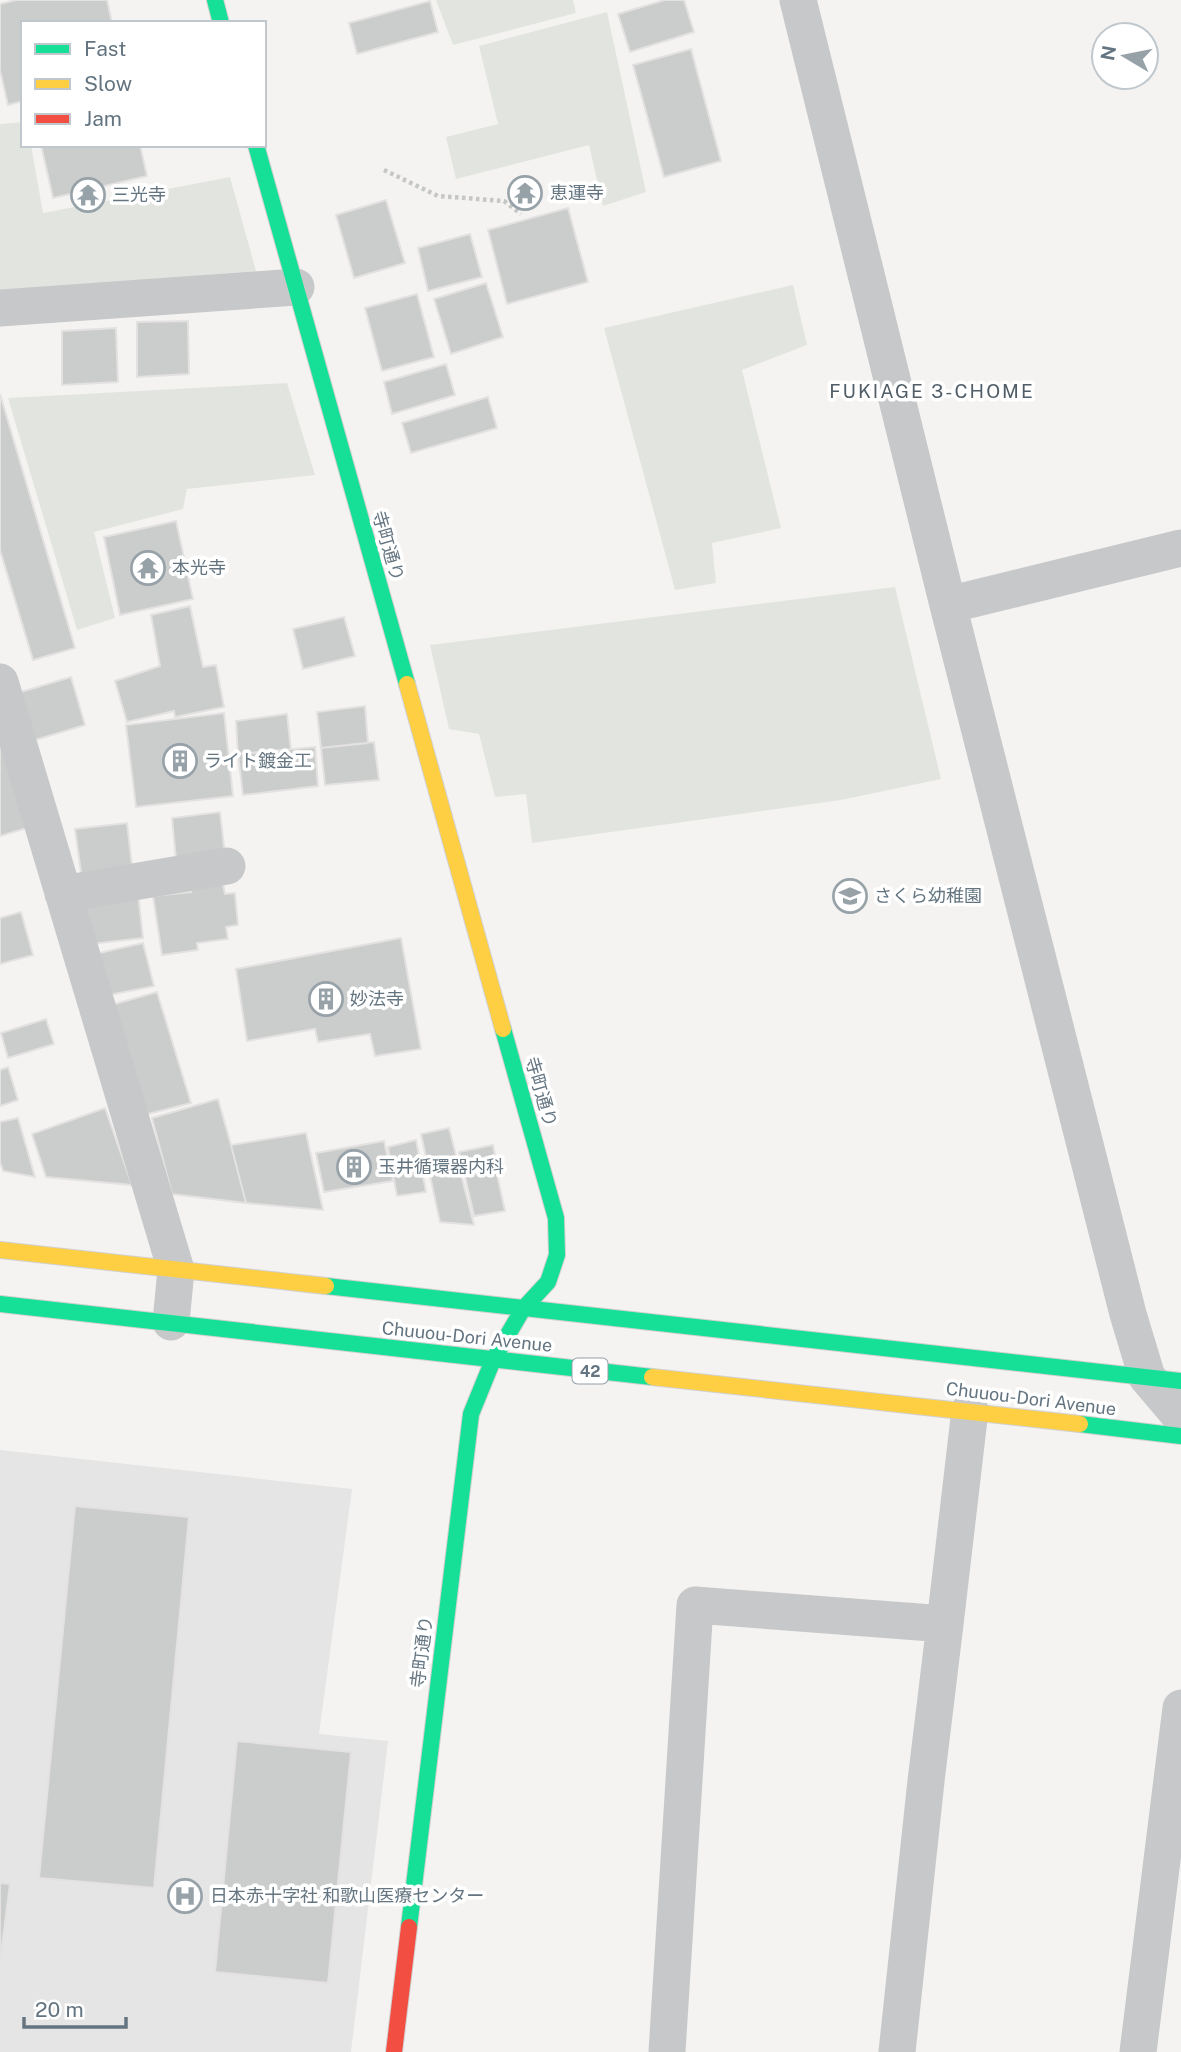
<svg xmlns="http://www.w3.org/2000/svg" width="1181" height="2052" font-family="'Public Sans','Noto Sans JP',sans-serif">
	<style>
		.built { fill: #e4e5e4 }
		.green { fill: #e2e5df }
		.building { fill: #cbcccc; stroke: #e3e2e1; stroke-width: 2 }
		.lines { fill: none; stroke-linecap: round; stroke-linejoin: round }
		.fast-casing { stroke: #d0d0d1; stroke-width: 18 }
		.slow-casing { stroke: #d0d0d1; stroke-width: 18 }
		.jam-casing { stroke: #d0d0d1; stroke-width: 18 }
		.path { stroke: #c5c6c6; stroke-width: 4.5; stroke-dasharray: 3.5 3.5; stroke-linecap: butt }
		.street { stroke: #c7c8c9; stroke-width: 37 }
		.fast { stroke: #16e098; stroke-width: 16 }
		.slow { stroke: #ffcf43; stroke-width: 16 }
		.jam { stroke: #f24e42; stroke-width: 16 }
		.labels { text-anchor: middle; stroke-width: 7; stroke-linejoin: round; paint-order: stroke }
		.shield { fill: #fff; stroke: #929ea7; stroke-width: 2 }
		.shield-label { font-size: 16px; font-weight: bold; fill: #647581 }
		.poi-label { font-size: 18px; fill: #647581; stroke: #fff; text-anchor: start }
		.street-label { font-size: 18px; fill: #647581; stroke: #fff }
		.neighbourhood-label { font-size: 19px; letter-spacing: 2px; fill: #515e67; stroke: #fff }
	</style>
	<rect width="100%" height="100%" fill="#f4f3f1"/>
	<!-- built -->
	<path class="built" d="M 0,1450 L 352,1489 L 319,1734 L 388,1741 L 351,2052 L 0,2052 Z"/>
	<!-- green -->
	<path class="green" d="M 436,0 L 573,0 L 576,13 L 453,45 Z
		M 607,12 L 646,192 L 603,206 L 589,145 L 456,179 L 446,137 L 498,124 L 479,46 Z
		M 23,122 L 23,145 L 31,145 L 43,213 L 230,177 L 256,271 L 0,292 L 0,124 Z
		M 793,285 L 807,345 L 742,370 L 781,528 L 712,543 L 716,583 L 675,590 L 604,328 Z
		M 287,383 L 315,475 L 187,489 L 183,509 L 94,532 L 115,618 L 77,630 L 8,398 Z
		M 895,587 L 941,779 L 841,800 L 532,843 L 526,794 L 495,797 L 479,734 L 449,729 L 430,645 Z"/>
	<!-- building -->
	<path class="building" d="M 16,0 L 107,0 L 112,23 L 23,23 L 23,101 L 8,105 L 0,70 L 0,4 Z
		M 665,0 L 684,0 L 694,32 L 630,52 L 618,14 Z
		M 430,1 L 438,32 L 357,54 L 349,23 Z
		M 691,49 L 721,161 L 664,177 L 633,65 Z
		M 41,145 L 140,145 L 147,176 L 53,198 Z
		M 386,200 L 405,263 L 354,278 L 336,215 Z
		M 568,208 L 588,282 L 507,304 L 488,230 Z
		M 470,234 L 482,277 L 428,291 L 418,248 Z
		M 486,283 L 503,337 L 451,354 L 434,299 Z
		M 417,294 L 434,357 L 382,371 L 365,308 Z
		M 188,321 L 189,374 L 137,377 L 137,322 Z
		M 116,328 L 118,382 L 62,385 L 62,331 Z
		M 446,364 L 455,395 L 392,414 L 384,382 Z
		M 0,394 L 75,648 L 33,660 L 0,550 Z
		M 488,397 L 497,428 L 411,453 L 402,423 Z
		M 176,521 L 193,599 L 120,615 L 104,537 Z
		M 190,606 L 203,667 L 216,665 L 224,707 L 175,717 L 174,711 L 127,722 L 115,681 L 160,666 L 151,615 Z
		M 344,617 L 355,656 L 303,669 L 293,629 Z
		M 71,677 L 85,725 L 35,740 L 21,692 Z
		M 365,706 L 368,743 L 321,748 L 317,712 Z
		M 224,713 L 233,796 L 136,807 L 126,725 Z
		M 287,714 L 291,750 L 238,754 L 236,721 Z
		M 0,738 L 30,827 L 0,836 Z
		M 374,742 L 379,780 L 325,785 L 321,748 Z
		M 315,747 L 318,786 L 243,795 L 238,754 Z
		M 220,812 L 225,855 L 176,860 L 172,818 Z
		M 127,823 L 133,874 L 82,880 L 75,829 Z
		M 222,879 L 225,894 L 235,893 L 238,925 L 226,927 L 228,939 L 197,943 L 198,950 L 162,955 L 153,896 L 191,892 L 191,883 Z
		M 138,893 L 143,938 L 91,944 L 85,901 Z
		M 21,912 L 33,955 L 0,964 L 0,918 Z
		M 401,938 L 421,1049 L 375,1056 L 370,1034 L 318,1042 L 315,1029 L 247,1041 L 236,969 Z
		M 143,943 L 154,986 L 104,996 L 95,954 Z
		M 157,992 L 191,1103 L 140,1116 L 108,1006 Z
		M 46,1019 L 54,1044 L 8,1058 L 1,1033 Z
		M 8,1067 L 18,1100 L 0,1106 L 0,1070 Z
		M 218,1099 L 231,1145 L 246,1203 L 172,1194 L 152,1118 Z
		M 105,1108 L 132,1185 L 46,1177 L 32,1134 Z
		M 18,1118 L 35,1177 L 3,1171 L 0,1162 L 0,1122 Z
		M 449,1128 L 474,1225 L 440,1222 L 421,1134 Z
		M 306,1133 L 323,1210 L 246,1203 L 231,1145 Z
		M 416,1140 L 426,1192 L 397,1196 L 388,1147 Z
		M 384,1141 L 393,1181 L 324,1192 L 316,1153 Z
		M 493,1145 L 497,1166 L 464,1173 L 459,1152 Z
		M 496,1170 L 505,1211 L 474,1216 L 465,1176 Z
		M 75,1506 L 189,1517 L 154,1888 L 39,1878 Z
		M 237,1741 L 351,1752 L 328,1983 L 215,1972 Z
		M 0,1883 L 10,1884 L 0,1961 Z"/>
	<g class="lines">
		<!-- fast casing -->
		<g class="fast-casing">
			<path id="fast" d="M 215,0 L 221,23
				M 256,145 L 407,684
				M 326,1286 L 1181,1381
				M 0,1304 L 652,1377
				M 1080,1424 L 1181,1436
				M 409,1927 L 471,1414 L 493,1360 L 523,1309 L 548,1282 L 557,1255 L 556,1218 L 503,1029"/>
		</g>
		<!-- slow casing -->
		<g class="slow-casing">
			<path id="slow" d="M 407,684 L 503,1029
				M 0,1250 L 326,1286
				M 652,1377 L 1080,1424"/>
		</g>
		<!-- jam casing -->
		<g class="jam-casing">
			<path id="jam" d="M 394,2052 L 409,1927"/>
		</g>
		<!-- path -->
		<path class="path" d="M 384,170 L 438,196 L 504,201 L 521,214"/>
		<!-- street -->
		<path class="street" d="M 798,0 L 948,605 L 1128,1314 L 1147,1377 L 1181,1417
			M 0,308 L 296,287
			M 948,605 L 1181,548
			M 0,682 L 176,1270 L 171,1322
			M 63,894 L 227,866
			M 667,2052 L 695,1605 L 945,1624 L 970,1410
			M 897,2052 L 926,1781 L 945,1624
			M 1138,2052 L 1181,1708"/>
		<!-- fast -->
		<use href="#fast" class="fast"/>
		<!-- slow -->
		<use href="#slow" class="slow"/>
		<!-- jam -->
		<use href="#jam" class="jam"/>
	</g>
	<!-- icons -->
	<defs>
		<g id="temple-ring" transform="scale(1.75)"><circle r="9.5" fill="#fff" stroke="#96a1a8" stroke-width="1.5"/><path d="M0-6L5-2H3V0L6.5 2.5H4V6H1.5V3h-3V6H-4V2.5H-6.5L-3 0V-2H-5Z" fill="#96a1a8"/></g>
		<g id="building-ring" transform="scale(1.75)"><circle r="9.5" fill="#fff" stroke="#96a1a8" stroke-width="1.5"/><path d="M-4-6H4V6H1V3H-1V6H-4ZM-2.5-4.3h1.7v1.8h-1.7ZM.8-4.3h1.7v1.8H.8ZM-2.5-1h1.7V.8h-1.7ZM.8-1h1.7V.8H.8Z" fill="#96a1a8"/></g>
		<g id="school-ring" transform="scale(1.75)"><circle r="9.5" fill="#fff" stroke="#96a1a8" stroke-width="1.5"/><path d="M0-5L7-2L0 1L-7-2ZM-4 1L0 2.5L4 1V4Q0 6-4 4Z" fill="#96a1a8"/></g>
		<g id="hospital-ring" transform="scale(1.75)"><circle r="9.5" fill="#fff" stroke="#96a1a8" stroke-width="1.5"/><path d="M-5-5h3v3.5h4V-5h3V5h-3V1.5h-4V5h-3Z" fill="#96a1a8"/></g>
	</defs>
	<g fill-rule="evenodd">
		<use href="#temple-ring" x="525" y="193"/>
		<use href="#temple-ring" x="88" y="195"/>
		<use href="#temple-ring" x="148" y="568"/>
		<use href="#building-ring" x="180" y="761"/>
		<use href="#school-ring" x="850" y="896"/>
		<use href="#building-ring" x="326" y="999"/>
		<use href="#building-ring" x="354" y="1167"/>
		<use href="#hospital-ring" x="185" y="1896"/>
	</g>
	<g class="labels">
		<!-- shield labels -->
		<rect class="shield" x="572.5" y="1358.5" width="35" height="25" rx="5"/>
		<g class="shield-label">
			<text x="590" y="1377">42</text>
		</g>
		<!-- poi labels -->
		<g class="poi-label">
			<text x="550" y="199">恵運寺</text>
			<text x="112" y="201">三光寺</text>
			<text x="172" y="574">本光寺</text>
			<text x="204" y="767">ライト鍍金工</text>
			<text x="874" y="902">さくら幼稚園</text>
			<text x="350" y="1005">妙法寺</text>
			<text x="378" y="1173">玉井循環器内科</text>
			<text x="210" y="1902">日本赤十字社 和歌山医療センター</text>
		</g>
		<!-- street labels -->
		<g class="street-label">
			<text transform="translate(388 546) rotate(74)" y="6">寺町通り</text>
			<text transform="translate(541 1092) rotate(74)" y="6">寺町通り</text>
			<text transform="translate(467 1337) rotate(6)" y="6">Chuuou-Dori Avenue</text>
			<text transform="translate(1031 1399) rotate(7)" y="6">Chuuou-Dori Avenue</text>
			<text transform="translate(422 1652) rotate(-83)" y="6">寺町通り</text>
		</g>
		<!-- neighbourhood labels -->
		<g class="neighbourhood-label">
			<text x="932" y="398">FUKIAGE 3-CHOME</text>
		</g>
	</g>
	<!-- legend -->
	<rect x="21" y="21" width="245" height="126" fill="#ffffff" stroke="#c1c8cd" stroke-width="2"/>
	<rect x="35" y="44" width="35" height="10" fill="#16e098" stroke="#c1c8cd" stroke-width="2"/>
	<text x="84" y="56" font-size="21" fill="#647581">Fast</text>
	<rect x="35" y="79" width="35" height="10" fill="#ffcf43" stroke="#c1c8cd" stroke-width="2"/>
	<text x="84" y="91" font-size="21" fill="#647581">Slow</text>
	<rect x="35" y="114" width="35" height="10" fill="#f24e42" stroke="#c1c8cd" stroke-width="2"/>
	<text x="84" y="126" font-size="21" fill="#647581">Jam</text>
	<!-- north arrow -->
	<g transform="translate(1125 56) rotate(280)"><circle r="33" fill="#ffffff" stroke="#c1c8cd" stroke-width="2"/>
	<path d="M0-5L12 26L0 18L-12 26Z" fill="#96a1a8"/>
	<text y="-10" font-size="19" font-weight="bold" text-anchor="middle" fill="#647581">N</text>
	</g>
	<!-- scale -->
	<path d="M24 2017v10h102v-10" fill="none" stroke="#647581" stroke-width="3.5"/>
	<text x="35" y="2017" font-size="21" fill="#647581" stroke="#ffffff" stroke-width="5" paint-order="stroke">20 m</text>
</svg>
